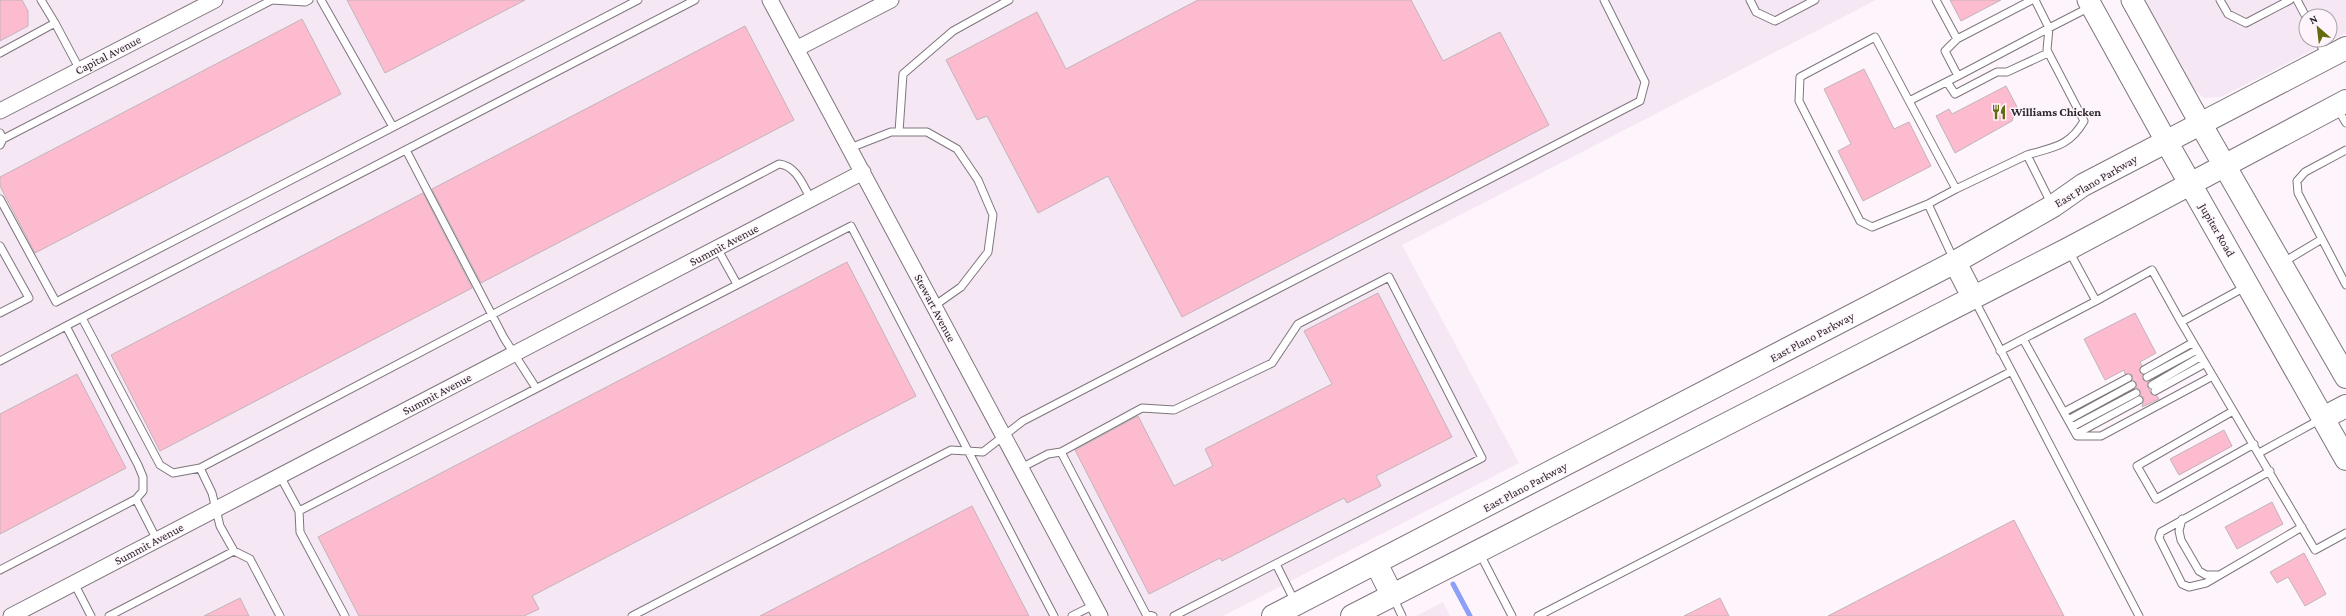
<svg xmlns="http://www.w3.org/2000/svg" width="2346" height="616" font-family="'Crimson Pro',serif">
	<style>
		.built { fill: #f6e7f4; fill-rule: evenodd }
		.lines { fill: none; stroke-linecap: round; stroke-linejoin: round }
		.stream { stroke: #8ca0f8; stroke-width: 5 }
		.building { fill: #fcbbce; stroke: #c1b5b9 }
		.lane-casing { stroke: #7e767d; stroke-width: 9 }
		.street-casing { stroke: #7e767d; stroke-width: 17 }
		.secondary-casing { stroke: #7e767d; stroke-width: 23 }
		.primary-casing { stroke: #7e767d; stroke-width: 24 }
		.lane { stroke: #fff; stroke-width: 7 }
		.street { stroke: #fff; stroke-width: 15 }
		.secondary { stroke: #fff; stroke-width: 21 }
		.primary { stroke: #fff; stroke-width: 22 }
		.labels { text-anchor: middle; stroke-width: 3; stroke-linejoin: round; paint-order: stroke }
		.street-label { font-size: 12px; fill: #292528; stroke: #fef4fc }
		.poi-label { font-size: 12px; font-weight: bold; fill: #292528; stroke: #fef4fc; text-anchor: start }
	</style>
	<rect width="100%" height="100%" fill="#fef4fc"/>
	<!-- built -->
	<path class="built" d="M 0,0 L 1876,0 L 1402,245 L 1519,463 L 1223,616 L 0,616 Z
		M 2145,0 L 2346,0 L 2346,33 L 2221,97 L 2204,98 L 2194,89 ZM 2306,16 L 2330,16 L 2330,40 L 2306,40 Z
		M 1443,602 L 1450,616 L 1416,616 Z"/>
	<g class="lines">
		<!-- stream -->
		<path class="stream" d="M 1453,584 L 1470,616"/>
	</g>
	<!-- building -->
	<path class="building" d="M 0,0 L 22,0 L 28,11 L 28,26 L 0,41 Z
		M 347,0 L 525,0 L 385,73 Z
		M 1198,0 L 1411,0 L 1443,61 L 1500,32 L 1549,125 L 1182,317 L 1108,176 L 1038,213 L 987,116 L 977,120 L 946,60 L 1037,12 L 1066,69 Z
		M 1950,0 L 2001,0 L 1961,21 Z
		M 302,19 L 341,94 L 35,253 L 0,186 L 0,177 Z
		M 745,26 L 794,120 L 481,283 L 432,189 Z
		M 1864,69 L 1894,129 L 1909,122 L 1931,166 L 1863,201 L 1838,151 L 1851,144 L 1824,89 Z
		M 2006,86 L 2017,107 L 2012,121 L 1955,153 L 1936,116 L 1949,109 L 1952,114 Z
		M 423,193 L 472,288 L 160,451 L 111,355 Z
		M 847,262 L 916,396 L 532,596 L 539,609 L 524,616 L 359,616 L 318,537 Z
		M 1378,293 L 1452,437 L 1376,476 L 1381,486 L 1347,503 L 1344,498 L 1222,561 L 1220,558 L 1149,594 L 1075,450 L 1138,416 L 1174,486 L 1213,466 L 1205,449 L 1332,384 L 1304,331 Z
		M 2135,313 L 2156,353 L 2140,362 L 2142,366 L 2139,370 L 2143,375 L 2143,380 L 2148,382 L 2147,385 L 2151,394 L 2157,396 L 2159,399 L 2142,407 L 2144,398 L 2140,395 L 2140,390 L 2136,388 L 2137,383 L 2132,380 L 2132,375 L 2125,374 L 2124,370 L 2105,380 L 2084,339 Z
		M 77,374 L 126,468 L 0,534 L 0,414 Z
		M 2224,430 L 2232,446 L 2179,475 L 2170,459 Z
		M 2272,502 L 2283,524 L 2237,549 L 2225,527 Z
		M 972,506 L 1029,616 L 760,616 Z
		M 2014,520 L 2064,616 L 1828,616 Z
		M 2304,553 L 2326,594 L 2305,606 L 2288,577 L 2277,583 L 2270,572 Z
		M 240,598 L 249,616 L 204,616 Z
		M 1720,598 L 1729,616 L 1684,616 Z"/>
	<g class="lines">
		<!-- lane casing -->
		<g class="lane-casing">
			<path id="lane" d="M 41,0 L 55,23
				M 321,0 L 393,127
				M 1750,0 L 1756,12 L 1775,21 L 1815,0
				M 1936,0 L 1957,39 L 2032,0
				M 2035,0 L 2049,28 L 2090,7
				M 2220,0 L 2228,14 L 2246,23 L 2290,0
				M 2297,0 L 2306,17
				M 1957,39 L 1945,51 L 1958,76 L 1909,101 L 1956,189 L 2027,155 L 2051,203
				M 2318,40 L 2326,56
				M 0,53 L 55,23 L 80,70
				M 1958,76 L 2049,28
				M 1947,82 L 1955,94 L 1997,72 L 2007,72 L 2048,53
				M 1909,101 L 1875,37 L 1800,77 L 1799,101 L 1860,221 L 1872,227 L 1928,204
				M 2337,108 L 2346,123
				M 899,132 L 903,74 L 953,31 L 1009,0
				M 0,133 L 3,139 L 0,145
				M 3,139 L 272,0 L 305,2 L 309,0
				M 850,148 L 891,132 L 927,132 L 957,149 L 978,180 L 993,215 L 988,252 L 961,287 L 934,306
				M 406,150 L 504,338 L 536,388
				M 2346,150 L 2305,172 L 2297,181 L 2298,193 L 2346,285
				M 2027,155 C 2053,147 2069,147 2084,121 L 2047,50 L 2049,28
				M 0,199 L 56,302 L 638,0
				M 0,246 L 29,298 L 0,313
				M 717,248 L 737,284
				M 1954,260 L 1928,204 L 1956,189
				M 2282,263 L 2322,239
				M 1974,299 L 2139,616
				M 2096,301 L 2152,270 L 2181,322 L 2245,287
				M 82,318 L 160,465 L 173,473 L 200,468
				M 2181,322 L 2315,550 L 2346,533
				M 66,326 L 695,0
				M 2023,339 L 2077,436 L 2101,436 L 2211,377
				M 2000,351 L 2096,301 L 2069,251
				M 0,361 L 66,326 L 138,465 L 143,477 L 143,491 L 136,499 L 0,570
				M 2144,370 L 2192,343
				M 2147,377 L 2197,350
				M 2152,385 L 2200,357
				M 2155,391 L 2204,364
				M 2233,411 L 2137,466 L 2156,499 L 2254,444
				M 2064,412 L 2128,378
				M 2068,420 L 2132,385
				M 2072,427 L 2136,393
				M 2076,434 L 2139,400
				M 2259,453 L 2321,419
				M 1021,468 L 1048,454 L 1061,452
				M 2270,471 L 2161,532 L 2159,538 L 2182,584 L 2189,587 L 2206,583 L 2302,527
				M 280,476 L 299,511 L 300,532 L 345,616
				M 136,499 L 157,540
				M 299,511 L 851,226 L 1054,616
				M 2182,519 L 2179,531 L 2181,540 L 2199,571 L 2206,575 L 2218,575
				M 1480,554 L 1512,616
				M 1276,564 L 1295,602
				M 74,583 L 91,616
				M 1393,597 L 1402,616
				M 109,616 L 234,551
				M 280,616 L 250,559 L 234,551 L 220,526 L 212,493 L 200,468 L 779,164 C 797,166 803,186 811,199
				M 632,616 L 951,450 L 983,452 L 1023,421 L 1640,101 L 1645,82 L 1604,0
				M 1072,616 L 1094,605
				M 1153,616 L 1146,614 L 1061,452 L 1142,408 L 1174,410 L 1272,363 L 1298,324 L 1389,277 L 1482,458 L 1174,616
				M 1538,616 L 2010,372"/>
		</g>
		<!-- street casing -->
		<g class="street-casing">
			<path id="street" d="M 770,0 L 1100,616
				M 796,49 L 891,0
				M 0,111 L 215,0
				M 11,616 L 863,172"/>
		</g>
		<!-- secondary casing -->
		<g class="secondary-casing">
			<path id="secondary" d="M 2088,0 L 2166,141
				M 2132,0 L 2200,123"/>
		</g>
		<!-- primary casing -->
		<g class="primary-casing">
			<path id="primary" d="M 2200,123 L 2346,377
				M 2166,141 L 2346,459
				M 1955,262 L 1973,297
				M 2323,418 L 2346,406
				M 1376,563 L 1392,595
				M 1273,616 L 1955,262 L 2053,206 L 2083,185 L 2346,48
				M 1352,616 L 2068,249 L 2346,101"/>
		</g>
		<!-- lane -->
		<use href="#lane" class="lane"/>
		<!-- street -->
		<use href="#street" class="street"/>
		<!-- secondary -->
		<use href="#secondary" class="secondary"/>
		<!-- primary -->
		<use href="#primary" class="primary"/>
	</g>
	<!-- icons -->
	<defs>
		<g id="restaurant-bare" transform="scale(1.2)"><path d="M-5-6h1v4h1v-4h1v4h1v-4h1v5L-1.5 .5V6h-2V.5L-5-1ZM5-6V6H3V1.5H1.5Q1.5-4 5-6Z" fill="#646b0f" stroke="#fef4fc" stroke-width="2.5" paint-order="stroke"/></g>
	</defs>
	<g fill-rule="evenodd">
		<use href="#restaurant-bare" x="1999" y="112"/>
	</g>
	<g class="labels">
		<!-- street labels -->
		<g class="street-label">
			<text transform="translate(108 55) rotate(-27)" y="4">Capital Avenue</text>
			<text transform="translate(2096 181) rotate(-30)" y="4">East Plano Parkway</text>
			<text transform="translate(2217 230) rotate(60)" y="4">Jupiter Road</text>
			<text transform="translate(724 245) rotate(-28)" y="4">Summit Avenue</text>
			<text transform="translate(935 308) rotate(62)" y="4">Stewart Avenue</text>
			<text transform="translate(1812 337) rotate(-28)" y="4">East Plano Parkway</text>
			<text transform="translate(437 394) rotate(-28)" y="4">Summit Avenue</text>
			<text transform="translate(1525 487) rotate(-28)" y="4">East Plano Parkway</text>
			<text transform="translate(149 544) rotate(-28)" y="4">Summit Avenue</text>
		</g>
		<!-- poi labels -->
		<g class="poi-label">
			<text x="2011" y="116">Williams Chicken</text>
		</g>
	</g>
	<!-- north arrow -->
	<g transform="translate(2318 28) rotate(332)"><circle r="19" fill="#fef4fc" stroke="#a9a1a7"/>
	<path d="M0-3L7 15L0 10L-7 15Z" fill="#646b0f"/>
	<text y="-6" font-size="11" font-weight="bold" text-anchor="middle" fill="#292528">N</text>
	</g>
</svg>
